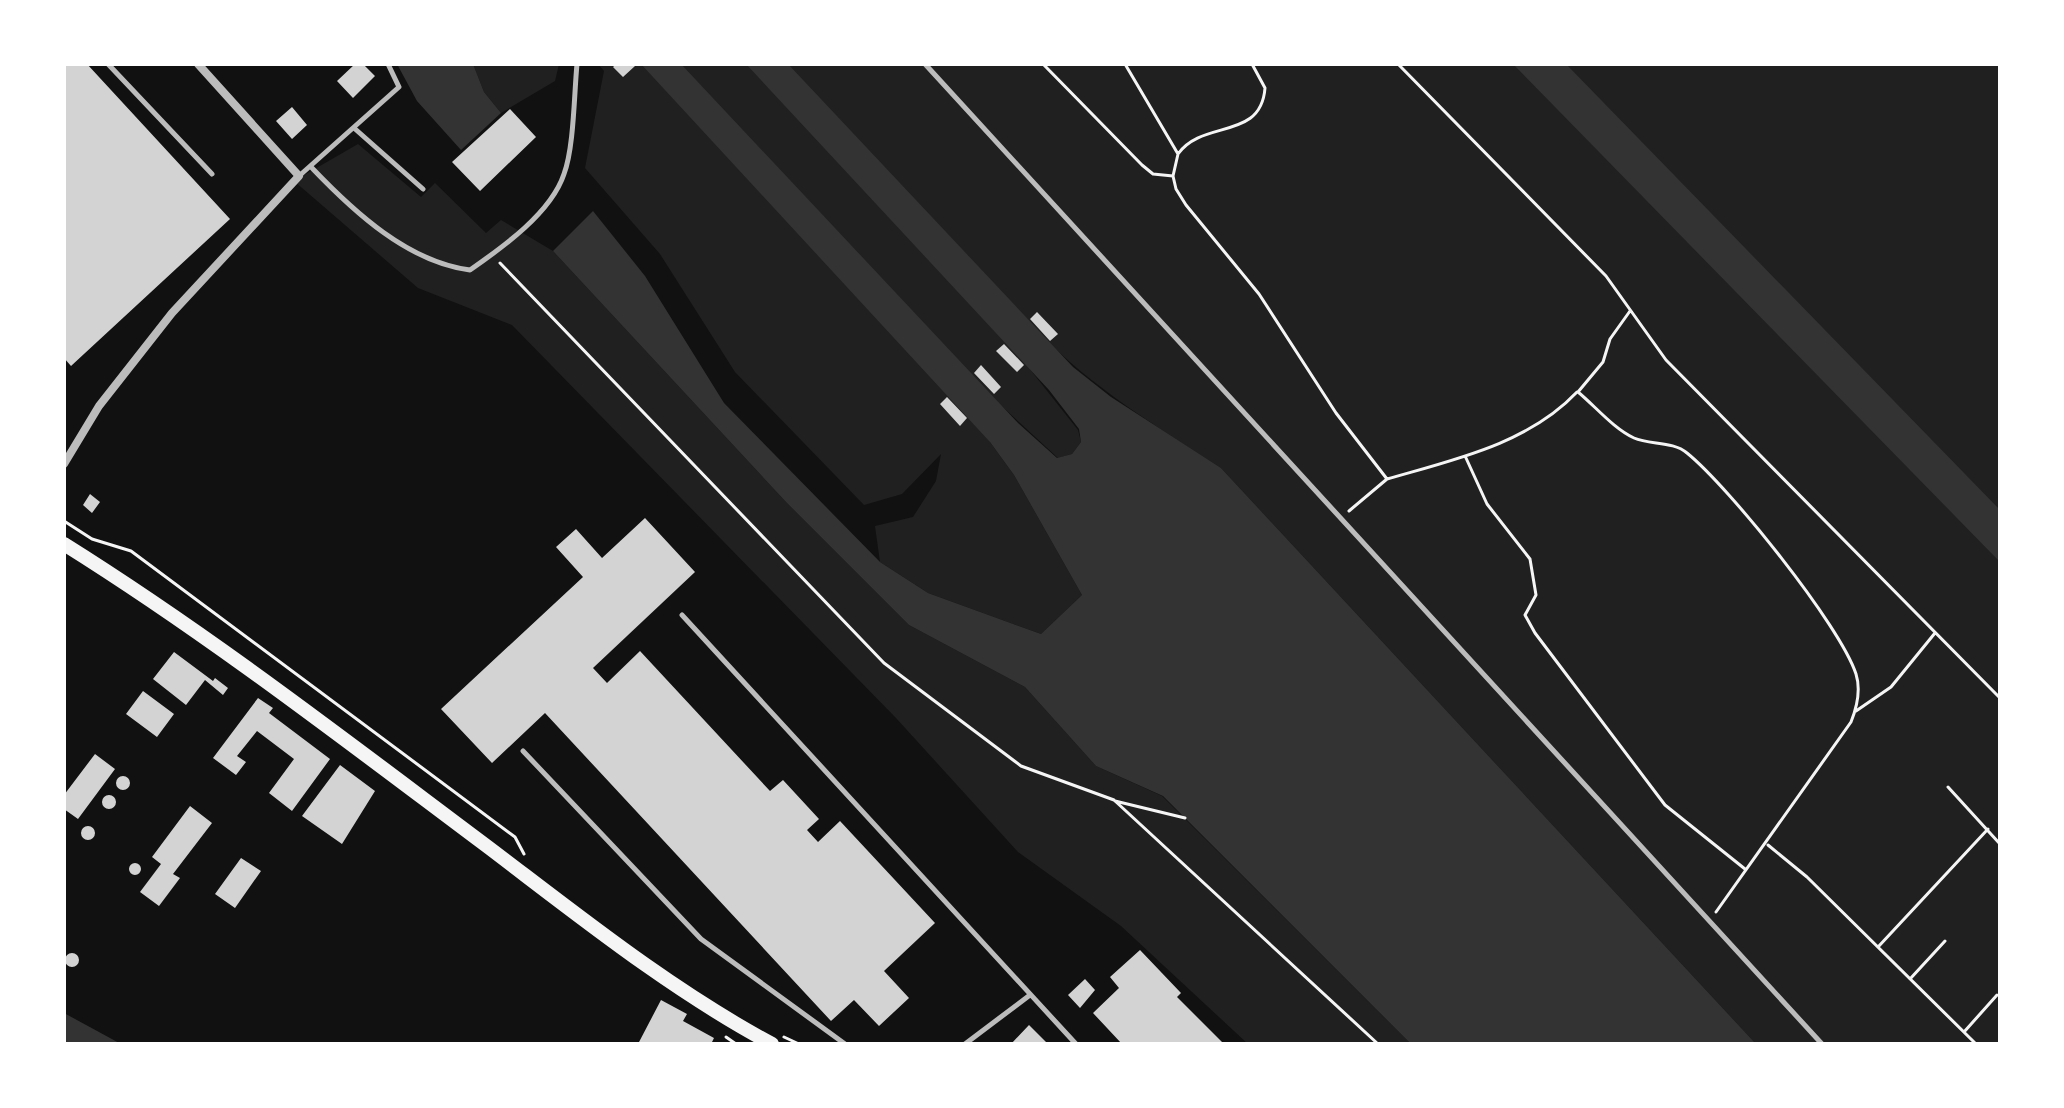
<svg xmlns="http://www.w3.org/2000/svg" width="2064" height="1108" font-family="Karla,sans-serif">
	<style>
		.green { fill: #202020 }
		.water { fill: #333 }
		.building { fill: #d3d3d3 }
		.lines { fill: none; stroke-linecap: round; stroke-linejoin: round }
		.path { stroke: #f5f5f5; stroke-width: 3 }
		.service { stroke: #bcbcbc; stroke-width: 5 }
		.minor { stroke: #bcbcbc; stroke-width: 8 }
		.secondary { stroke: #f5f5f5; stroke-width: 14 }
	</style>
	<rect width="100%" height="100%" fill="#111"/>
	<!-- green -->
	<path class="green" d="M 473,64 L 559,64 L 555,81 L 501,113 L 484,92 Z
		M 598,64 L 2000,64 L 2000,1044 L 1756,1044 L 1221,468 C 1156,426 1093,388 1039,333 L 1017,353 L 1078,430 L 1081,442 L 1072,454 L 1058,458 L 981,387 L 990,442 L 1014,475 L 1082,595 L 1041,634 L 928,593 L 880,562 L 875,526 L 913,517 L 936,481 L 941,454 L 902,494 L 864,505 L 735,372 L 660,254 L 585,168 L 604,71 Z
		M 358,144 L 421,197 L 435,183 L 486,233 L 501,220 L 553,251 L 786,502 L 909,625 L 1025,687 L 1096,766 L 1162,796 L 1411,1044 L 1248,1044 L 1121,926 L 1018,852 L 896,718 L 512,325 L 418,288 L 294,181 Z"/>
	<!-- water -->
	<path class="water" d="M 397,64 L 473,64 L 484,92 L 501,113 L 461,150 L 417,101 Z
		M 641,64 L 681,64 L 1018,423 L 1057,458 L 1072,454 L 1081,442 L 1079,429 L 1049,390 L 746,64 L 788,64 L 1073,367 L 1111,397 L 1221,468 L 1756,1044 L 1411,1044 L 1163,796 L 1096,766 L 1025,687 L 909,625 L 786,502 L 553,251 L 593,211 L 645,276 L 724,403 L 880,562 L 928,593 L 1041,634 L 1082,595 L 1014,475 L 990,442 Z
		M 1513,64 L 1566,64 L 2000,510 L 2000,562 Z
		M 64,1013 L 121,1044 L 64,1044 Z"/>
	<!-- building -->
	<path class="building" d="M 64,64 L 87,64 L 230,219 L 71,366 L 64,358 Z
		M 355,64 L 363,64 L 375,76 L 353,98 L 337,81 Z
		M 616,64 L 634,64 L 635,66 L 623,77 L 613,67 Z
		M 292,107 L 307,125 L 292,139 L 276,121 Z
		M 510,109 L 536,137 L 480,191 L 452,162 Z
		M 1037,312 L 1058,334 L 1050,341 L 1030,319 Z
		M 1004,344 L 1024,365 L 1017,372 L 996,351 Z
		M 981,365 L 1001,387 L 994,394 L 974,373 Z
		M 947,397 L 967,418 L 960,426 L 940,404 Z
		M 90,494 L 100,502 L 92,513 L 83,505 Z
		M 645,518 L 695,572 L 593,668 L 607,683 L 640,651 L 770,791 L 783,780 L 819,819 L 807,830 L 818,842 L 840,821 L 935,923 L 884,971 L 909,998 L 879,1026 L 854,1000 L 831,1021 L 545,713 L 492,763 L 441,709 L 583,577 L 556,547 L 576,529 L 602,558 Z
		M 174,652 L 213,681 L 215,678 L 228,688 L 223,695 L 205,680 L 186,705 L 153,679 Z
		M 143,691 L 174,714 L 157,737 L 126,714 Z
		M 258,698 L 273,708 L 269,713 L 330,759 L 292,811 L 269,793 L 294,759 L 257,731 L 237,756 L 246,762 L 236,775 L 213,758 Z
		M 95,754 L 115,769 L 78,819 L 64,809 L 64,795 Z
		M 340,765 L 375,791 L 342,844 L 302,816 Z
		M116 783a7 7 0 1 1 14 0a7 7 0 1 1-14 0Z
		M102 802a7 7 0 1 1 14 0a7 7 0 1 1-14 0Z
		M 190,806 L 212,823 L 173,874 L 180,878 L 159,906 L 140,892 L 161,864 L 152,857 Z
		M81 833a7 7 0 1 1 14 0a7 7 0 1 1-14 0Z
		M 241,858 L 261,871 L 235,908 L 215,894 Z
		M129 869a6 6 0 1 1 12 0a6 6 0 1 1-12 0Z
		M 1140,950 L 1181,993 L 1177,997 L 1224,1044 L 1122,1044 L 1093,1013 L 1119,988 L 1110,977 Z
		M65 960a7 7 0 1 1 14 0a7 7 0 1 1-14 0Z
		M 1085,979 L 1095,990 L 1080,1008 L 1068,995 Z
		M 661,1000 L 687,1014 L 683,1021 L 714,1038 L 711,1044 L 638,1044 Z
		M 1029,1025 L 1048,1044 L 1011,1044 Z"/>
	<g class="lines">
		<!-- path -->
		<path class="path" d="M 1043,64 L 1142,165 L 1153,174 L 1173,176 L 1176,189 L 1186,205 L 1259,294 L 1336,413 L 1387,479 L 1349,511
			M 1125,64 L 1178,154 L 1173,176
			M 1398,64 L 1606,276 L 1666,360 L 2000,698
			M 1178,154 C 1203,119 1261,141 1265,88 L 1252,64
			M 500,263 L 884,663 L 1021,766 L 1114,800 L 1378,1044
			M 1630,311 L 1610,339 L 1603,362 L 1578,392 C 1595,406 1614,429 1634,438 C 1650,445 1673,441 1687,453 C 1729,487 1840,625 1856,674 C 1861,690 1857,707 1851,722 L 1716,912
			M 1466,458 L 1487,504 L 1530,559 L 1536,595 L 1525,615 L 1535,633 L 1665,805 L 1745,869
			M 1387,479 C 1453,460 1528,444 1577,392
			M 64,521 L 92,539 L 131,551 L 515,837 L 524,854
			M 1856,711 L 1891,687 L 1935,633
			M 1948,787 L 2000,844
			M 1115,801 L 1185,818
			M 1768,845 L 1807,877 L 1976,1044
			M 1878,947 L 1988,829
			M 1910,979 L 1945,941
			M 1964,1032 L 1997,995
			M 726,1037 L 736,1044
			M 784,1037 L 799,1044"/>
		<!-- service -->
		<path class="service" d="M 108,64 L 212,174
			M 925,64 L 1822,1044
			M 354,128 L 423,189
			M 312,168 C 354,212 408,262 470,270 C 503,247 551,213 564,174 C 574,147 574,95 577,64
			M 299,176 L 399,87 L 388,64
			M 682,615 L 1076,1044
			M 523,751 L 701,939 L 845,1044
			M 965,1044 L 1030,995"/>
		<!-- minor -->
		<path class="minor" d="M 64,464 L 99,406 L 172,313 L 299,176 L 198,64"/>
		<!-- secondary -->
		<path class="secondary" d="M 64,544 C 211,636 349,743 488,847 C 579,916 671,990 772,1044"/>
	</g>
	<!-- border -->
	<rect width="2064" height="1108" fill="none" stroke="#ffffff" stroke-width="132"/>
</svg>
